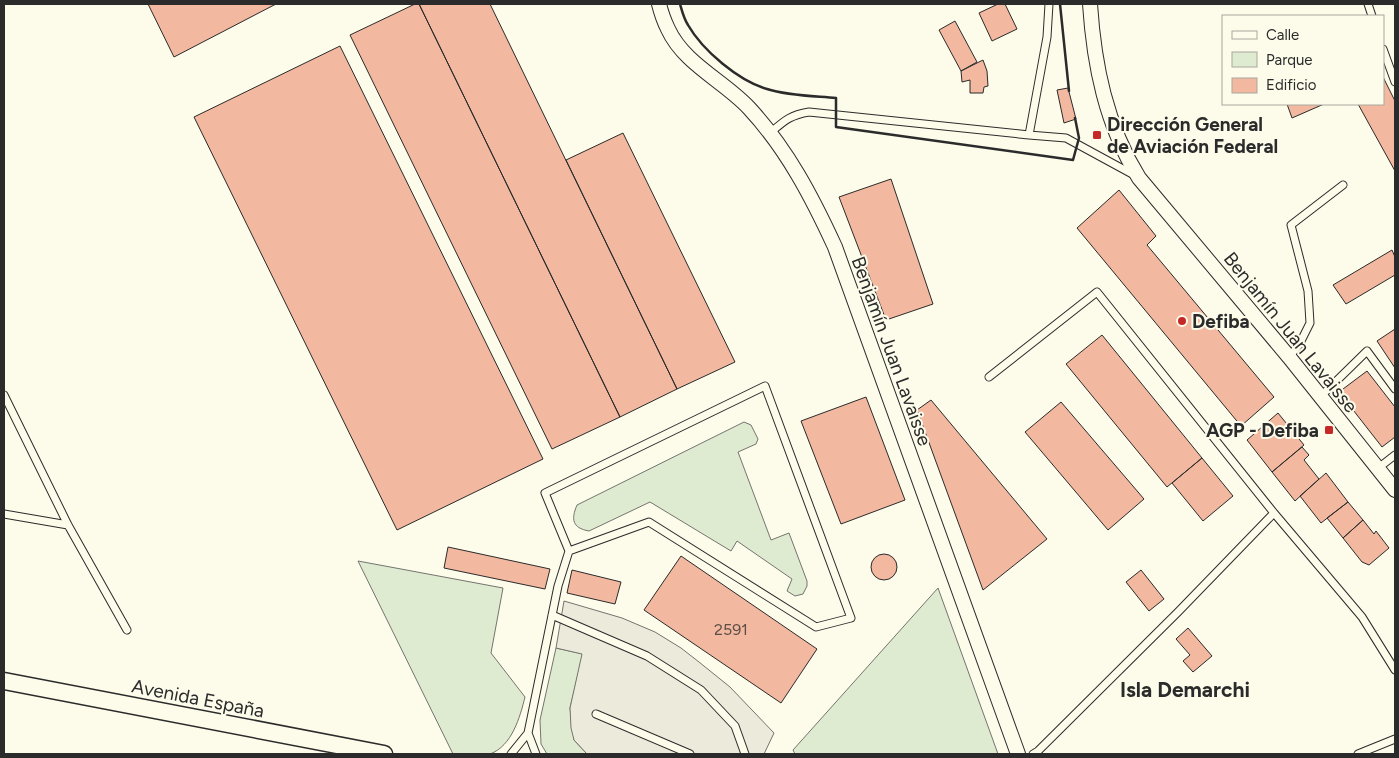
<svg xmlns="http://www.w3.org/2000/svg" width="1399" height="758" font-family="Figtree,sans-serif">
	<style>
		.green { fill: #deebd1; stroke: #74746e }
		.parking { fill: #eceadb; stroke: #74746e }
		.building { fill: #f2b8a0; stroke: #2b2b2b }
		.lines { fill: none; stroke-linecap: round; stroke-linejoin: round }
		.service-casing { stroke: #2b2b2b; stroke-width: 9 }
		.minor-casing { stroke: #2b2b2b; stroke-width: 16 }
		.tertiary-casing { stroke: #2b2b2b; stroke-width: 19 }
		.service { stroke: #fdfbea; stroke-width: 7 }
		.minor { stroke: #fdfbea; stroke-width: 14 }
		.tertiary { stroke: #fdfbea; stroke-width: 16 }
		.wall { stroke: #2b2b2b; stroke-width: 2.5 }
		.poi-dot { fill: #c62828; stroke: #fdfbea; stroke-width: 2 }
		.labels { text-anchor: middle; stroke-width: 4; stroke-linejoin: round; paint-order: stroke }
		.number-label { font-size: 16px; fill: #5d4e48 }
		.poi-label { font-size: 19px; font-weight: bold; fill: #2b2b2b; stroke: #fdfbea; text-anchor: start }
		.street-label { font-size: 19px; fill: #2b2b2b; stroke: #fdfbea }
		.quarter-label { font-size: 21px; font-weight: bold; fill: #2b2b2b; stroke: #fdfbea }
	</style>
	<rect width="100%" height="100%" fill="#fdfbea"/>
	<!-- green -->
	<path class="green" d="M 744,422 L 751,425 L 758,439 L 756,444 L 738,452 L 771,540 L 789,533 L 807,581 L 807,586 L 803,594 L 795,596 L 787,591 L 792,579 L 737,541 L 731,551 L 650,502 L 589,531 C 572,528 571,519 577,505 Z
		M 358,561 L 503,588 L 491,653 L 525,697 C 520,717 512,746 490,754 L 453,754 Z
		M 938,588 L 998,754 L 795,754 L 793,750 Z
		M 556,648 L 583,654 L 570,708 L 574,740 L 587,754 L 547,754 L 541,744 L 540,720 Z"/>
	<!-- parking -->
	<path class="parking" d="M 564,601 L 622,618 L 655,632 L 681,648 L 699,662 L 730,687 L 774,733 L 764,754 L 587,754 L 574,740 L 571,728 L 570,708 L 582,654 L 556,648 Z"/>
	<!-- building -->
	<path class="building" d="M 148,4 L 276,4 L 174,57 Z
		M 415,4 L 419,4 L 620,417 L 552,449 L 350,35 Z
		M 419,4 L 490,4 L 677,389 L 620,417 Z
		M 998,4 L 1005,4 L 1017,29 L 992,41 L 979,13 Z
		M 955,21 L 977,62 L 961,71 L 939,30 Z
		M 340,46 L 543,459 L 397,530 L 194,117 Z
		M 983,60 L 987,71 L 988,86 L 984,87 L 983,93 L 970,93 L 970,80 L 962,82 L 961,71 Z
		M 1383,77 L 1395,101 L 1395,171 L 1358,104 L 1383,104 Z
		M 1068,88 L 1076,119 L 1064,123 L 1057,90 Z
		M 1287,104 L 1324,104 L 1292,118 Z
		M 623,133 L 735,362 L 677,389 L 566,160 Z
		M 891,179 L 933,304 L 886,320 L 839,197 Z
		M 1119,190 L 1156,236 L 1147,245 L 1274,397 L 1241,426 L 1077,228 Z
		M 1392,250 L 1395,257 L 1395,275 L 1346,304 L 1333,285 Z
		M 1395,329 L 1395,368 L 1377,341 Z
		M 1102,335 L 1202,458 L 1167,487 L 1066,364 Z
		M 1367,371 L 1395,407 L 1395,437 L 1382,447 L 1339,392 Z
		M 866,397 L 905,500 L 841,524 L 801,421 Z
		M 931,400 L 1047,539 L 983,590 L 917,410 Z
		M 1061,402 L 1144,499 L 1108,530 L 1025,432 Z
		M 1278,413 L 1304,445 L 1272,472 L 1247,440 Z
		M 1302,447 L 1309,455 L 1304,460 L 1319,479 L 1295,501 L 1272,472 Z
		M 1202,458 L 1233,496 L 1203,521 L 1172,483 Z
		M 1326,473 L 1348,502 L 1321,523 L 1300,496 Z
		M 1348,502 L 1363,520 L 1343,538 L 1327,518 Z
		M 1363,520 L 1374,534 L 1376,531 L 1389,548 L 1369,565 L 1362,562 L 1343,538 Z
		M 448,547 L 550,569 L 545,589 L 444,568 Z
		M871 567a13 13 0 1 1 26 0a13 13 0 1 1-26 0Z
		M 681,556 L 817,649 L 781,703 L 644,610 Z
		M 572,570 L 621,582 L 615,604 L 567,593 Z
		M 1141,570 L 1164,599 L 1149,611 L 1126,582 Z
		M 1188,628 L 1212,656 L 1193,672 L 1183,661 L 1190,655 L 1176,639 Z"/>
	<g class="lines">
		<!-- service casing -->
		<g class="service-casing">
			<path id="service" d="M 1368,4 L 1372,16
				M 1383,49 L 1395,82
				M 770,133 C 784,121 790,115 809,112 L 1029,135 L 1066,138 L 1134,175
				M 1029,135 L 1047,37 L 1049,4
				M 1289,357 L 1299,345 L 1310,323 L 1308,291 L 1291,225 L 1343,185
				M 989,377 L 1097,292 L 1274,513 L 1362,617 L 1395,670
				M 4,395 L 68,525 L 127,630
				M 1320,397 L 1367,351 L 1395,389
				M 1377,469 L 1395,455
				M 4,514 L 68,525
				M 552,615 L 647,656 L 701,690 L 735,726 L 745,754
				M 596,714 L 690,754
				M 528,733 L 536,754
				M 511,754 L 528,733 L 558,586 L 569,551 L 545,493 L 765,386 L 851,618 L 816,627 L 649,522 L 569,551
				M 1033,754 L 1038,751 L 1178,612 L 1274,513
				M 1358,754 L 1395,739"/>
		</g>
		<!-- minor casing -->
		<g class="minor-casing">
			<path id="minor" d="M 659,4 C 661,12 664,21 668,29 C 684,64 724,81 749,108 C 787,149 812,197 835,247 L 1018,754
				M 1090,4 C 1094,65 1106,125 1139,178 L 1289,357 L 1395,490"/>
		</g>
		<!-- tertiary casing -->
		<g class="tertiary-casing">
			<path id="tertiary" d="M 4,681 L 384,754"/>
		</g>
		<!-- service -->
		<use href="#service" class="service"/>
		<!-- minor -->
		<use href="#minor" class="minor"/>
		<!-- tertiary -->
		<use href="#tertiary" class="tertiary"/>
		<!-- wall -->
		<path class="wall" d="M 680,4 C 682,11 684,19 688,25 C 703,51 739,81 767,89 C 789,96 814,96 836,98 L 836,127 L 1073,160 L 1079,138 L 1075,118
			M 1060,4 L 1069,91"/>
	</g>
	<!-- markers -->
	<g class="poi-dot">
		<rect x="1092" y="130" width="10" height="10" rx="2.5"/>
		<circle cx="1182" cy="321" r="5"/>
		<rect x="1324" y="425" width="10" height="10" rx="2.5"/>
	</g>
	<g class="labels">
		<!-- number labels -->
		<g class="number-label">
			<text x="731" y="635">2591</text>
		</g>
		<!-- poi labels -->
		<g class="poi-label">
			<text x="1107" y="131">Dirección General<tspan x="1107" dy="22">de Aviación Federal</tspan></text>
			<text x="1192" y="328">Defiba</text>
			<text x="1319" y="437" text-anchor="end">AGP - Defiba</text>
		</g>
		<!-- street labels -->
		<g class="street-label">
			<text transform="translate(1291 332) rotate(51)" y="7">Benjamín Juan Lavaisse</text>
			<text transform="translate(892 351) rotate(70)" y="7">Benjamín Juan Lavaisse</text>
			<text transform="translate(198 698) rotate(11)" y="7">Avenida España</text>
		</g>
		<!-- quarter labels -->
		<g class="quarter-label">
			<text x="1185" y="697">Isla Demarchi</text>
		</g>
	</g>
	<!-- border -->
	<rect width="1399" height="758" fill="none" stroke="#2b2b2b" stroke-width="10"/>
	<!-- legend -->
	<rect x="1222" y="15" width="162" height="90" fill="#fdfbea" stroke="#a9a89e"/>
	<rect x="1232" y="31" width="25" height="8" fill="#fdfbea" stroke="#a9a89e"/>
	<text x="1266" y="40" font-size="15" fill="#2b2b2b">Calle</text>
	<rect x="1232" y="52" width="25" height="15" fill="#deebd1" stroke="#a9a89e"/>
	<text x="1266" y="65" font-size="15" fill="#2b2b2b">Parque</text>
	<rect x="1232" y="78" width="25" height="15" fill="#f2b8a0" stroke="#a9a89e"/>
	<text x="1266" y="90" font-size="15" fill="#2b2b2b">Edificio</text>
</svg>
